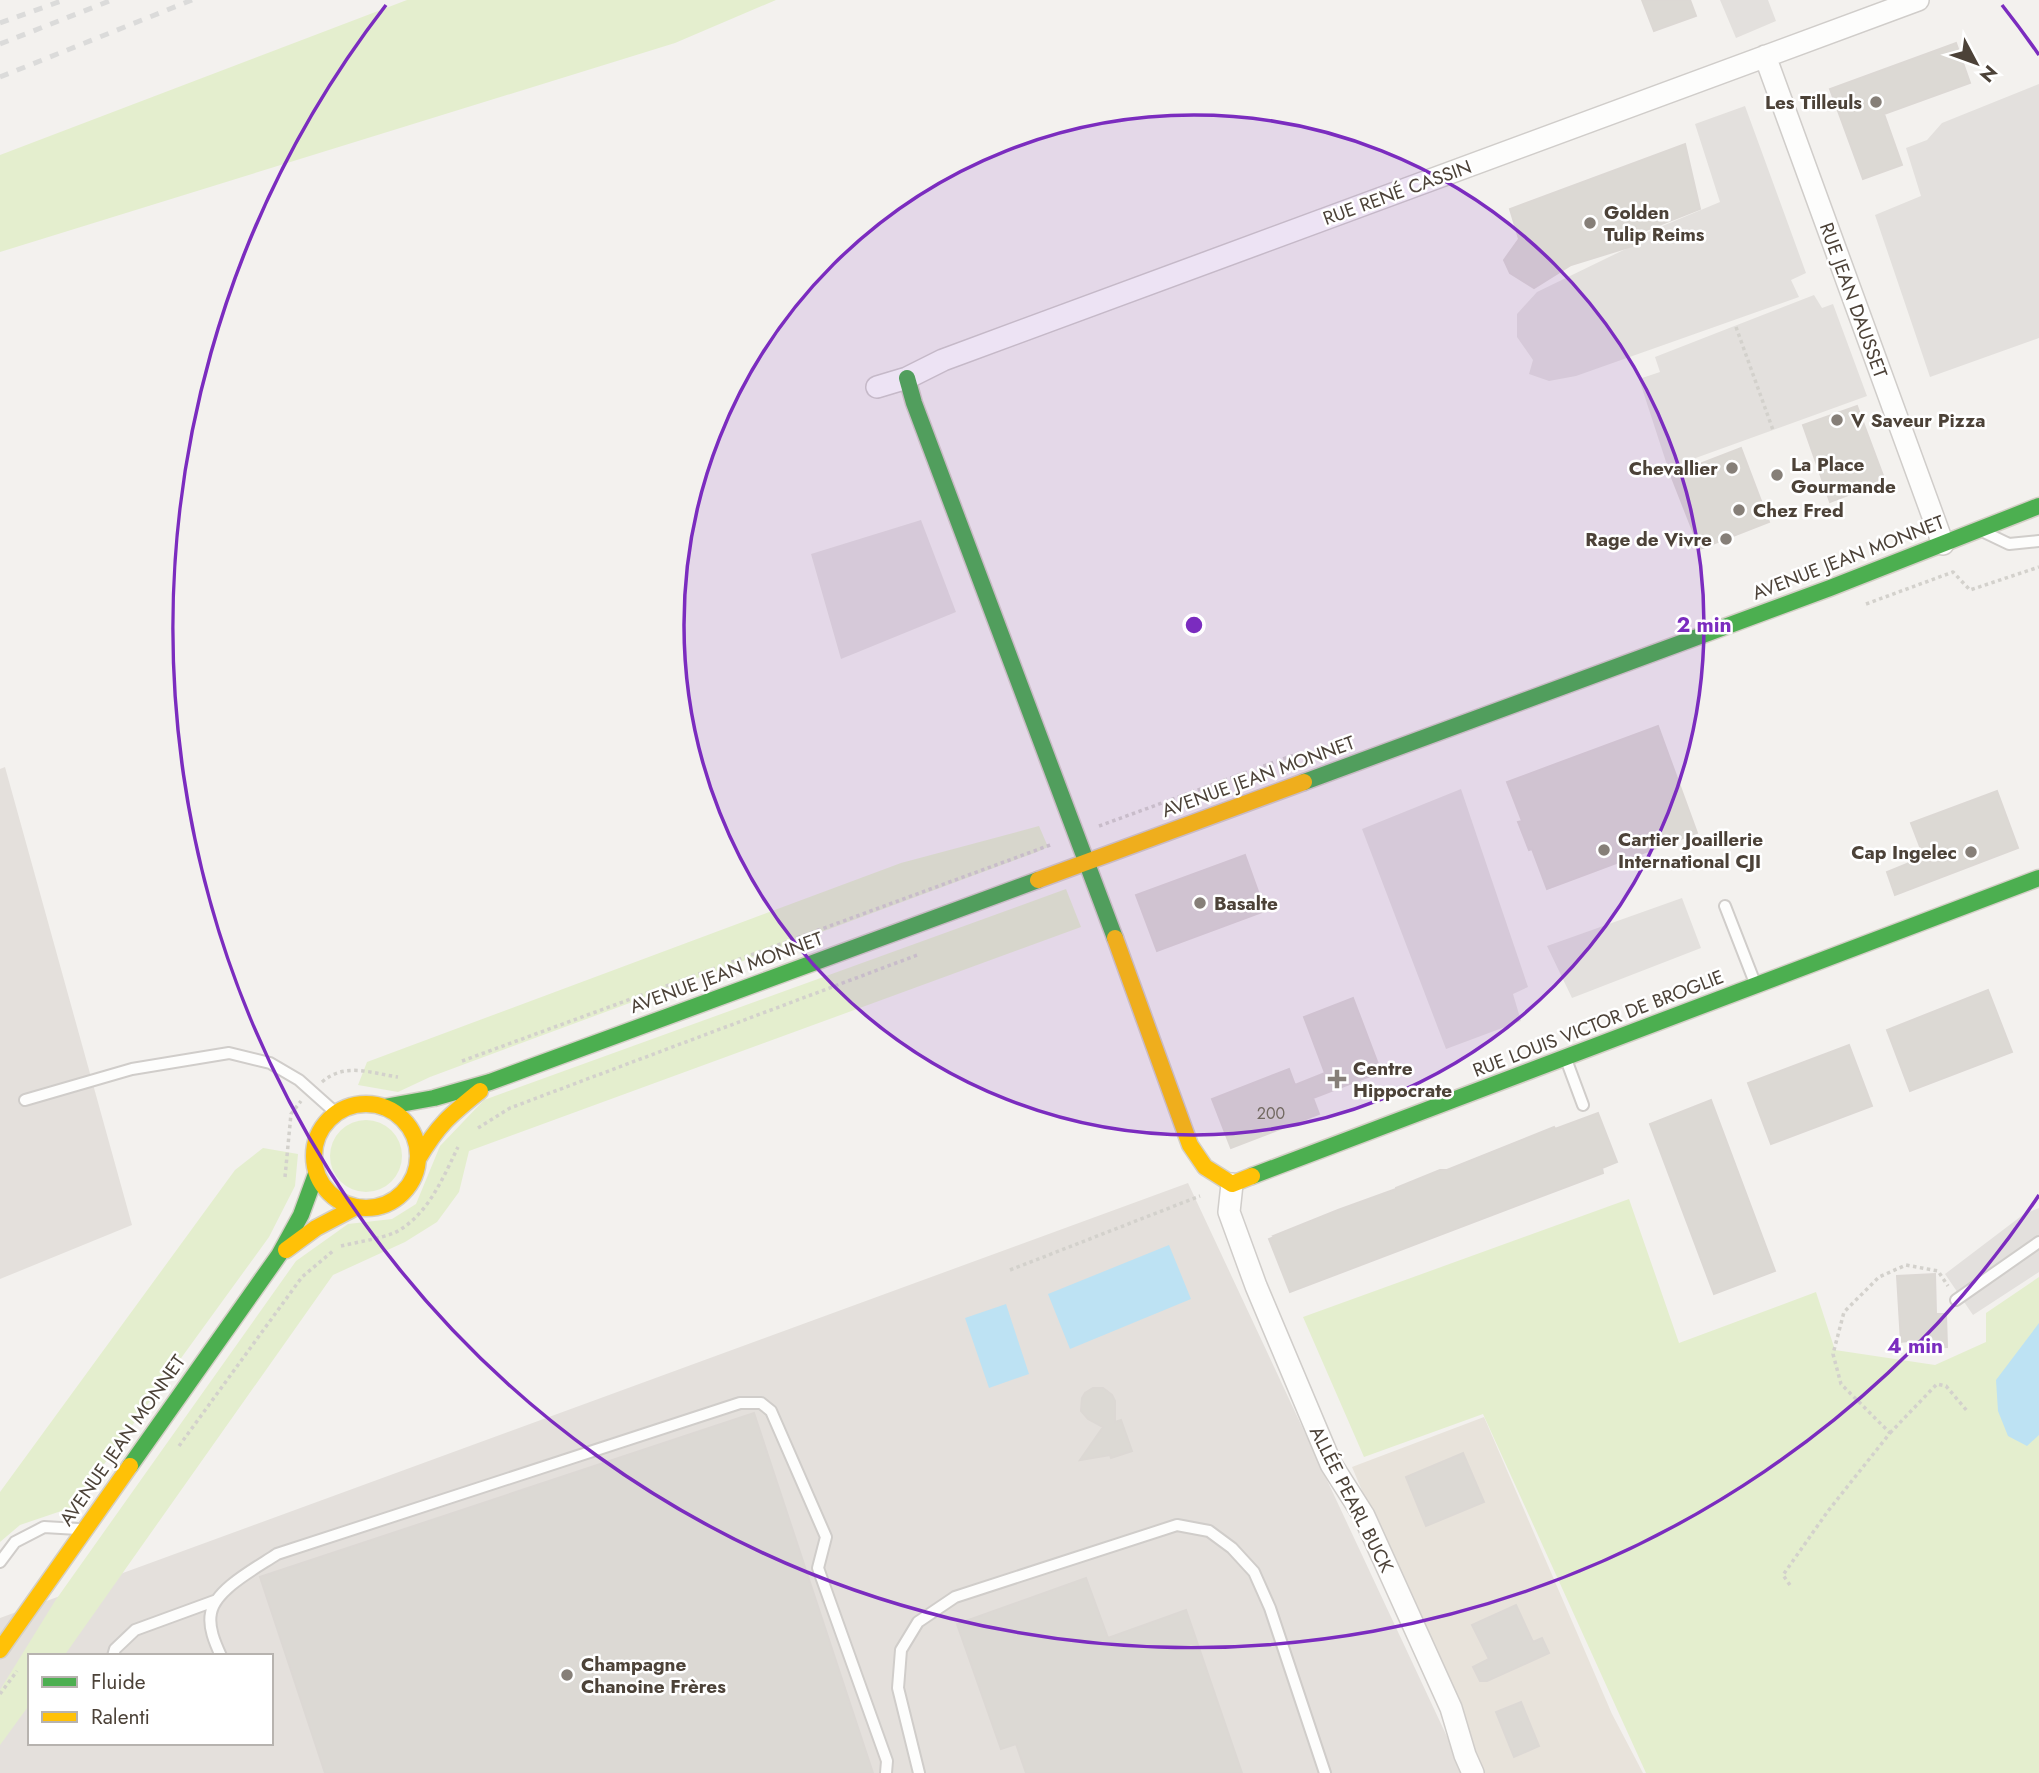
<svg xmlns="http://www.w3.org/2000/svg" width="2039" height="1773" font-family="Jost,sans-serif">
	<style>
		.residential { fill: #e8e3db }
		.industrial { fill: #e4e0dc; fill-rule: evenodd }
		.green { fill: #e4eece }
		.parking { fill: #e3e0dd }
		.water { fill: #bde2f3 }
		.building { fill: #dcd9d4; stroke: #dcd8d4; stroke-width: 2 }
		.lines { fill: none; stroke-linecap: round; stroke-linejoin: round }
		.lane-casing { stroke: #d0cdca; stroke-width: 14 }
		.street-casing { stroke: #d0cdca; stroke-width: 24 }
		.fast-casing { stroke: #d4cfc6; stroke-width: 19 }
		.slow-casing { stroke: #d4cfc6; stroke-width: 19 }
		.path { stroke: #d3d1cc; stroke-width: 3.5; stroke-dasharray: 3.5 3.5; stroke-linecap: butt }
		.lane { stroke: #fdfdfc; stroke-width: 10 }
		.street { stroke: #fdfdfc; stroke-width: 21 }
		.fast { stroke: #4caf50; stroke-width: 16 }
		.slow { stroke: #ffc107; stroke-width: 16 }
		.rail { stroke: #dbdbda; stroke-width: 5; stroke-dasharray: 9 9; stroke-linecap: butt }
		.ring { fill: none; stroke: #7b2cbf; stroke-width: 3.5 }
		.poi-dot { fill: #867f78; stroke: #fff; stroke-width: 2.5 }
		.labels { text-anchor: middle; stroke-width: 5; stroke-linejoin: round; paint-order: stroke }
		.number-label { font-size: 16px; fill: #726961 }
		.poi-label { font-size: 19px; font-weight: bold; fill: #4c4238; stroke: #fff; text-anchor: start }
		.street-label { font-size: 19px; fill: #4c4238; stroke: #fff }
		.centre { fill: #7b2cbf; stroke: #fff; stroke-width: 3.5 }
		.ring-label { font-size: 21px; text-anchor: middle; font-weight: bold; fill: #7b2cbf; stroke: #fff; stroke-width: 5; stroke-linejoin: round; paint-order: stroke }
	</style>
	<rect width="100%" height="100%" fill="#f3f1ee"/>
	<!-- residential -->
	<path class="residential" d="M 1484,1417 L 1612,1714 L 1643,1773 L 1482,1773 L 1352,1467 Z"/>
	<!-- industrial -->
	<path class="industrial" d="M 5,767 L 132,1225 L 0,1279 L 0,769 Z
		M 1188,1183 L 1464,1773 L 0,1773 L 0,1618 ZM 30,1656 L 271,1656 L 271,1743 L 30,1743 Z"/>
	<!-- green -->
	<path class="green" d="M 407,0 L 776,0 L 675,43 L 0,252 L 0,155 Z
		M 1039,826 L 1048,847 L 1037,852 L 430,1077 L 398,1092 L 358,1085 L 367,1062 L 901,863 Z
		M 1066,889 L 1081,927 L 469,1151 L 459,1192 L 437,1222 L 405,1242 L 333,1275 L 64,1656 L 30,1656 L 30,1704 L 0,1745 L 0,1690 L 55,1601 L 296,1261 L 348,1224 L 392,1219 L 416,1204 L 440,1146 L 484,1100 Z
		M330 1156a36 36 0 1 1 72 0a36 36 0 1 1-72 0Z
		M 263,1148 L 298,1154 L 295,1186 L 269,1237 L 73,1507 L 20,1525 L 0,1542 L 0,1492 L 235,1170 Z
		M 1629,1199 L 1679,1343 L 1816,1292 L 1835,1350 L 1935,1365 L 1986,1342 L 1986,1313 L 2039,1277 L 2039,1773 L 1646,1773 L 1483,1414 L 1364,1457 L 1303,1317 Z"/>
	<!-- parking -->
	<path class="parking" d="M 1720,0 L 1768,0 L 1776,21 L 1736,38 Z
		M 2039,84 L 2039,338 L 1930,377 L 1875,215 L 1921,196 L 1906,148 L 1927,140 L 1942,123 Z
		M 1745,106 L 1806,273 L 1791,280 L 1799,297 L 1576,376 L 1549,381 L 1529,374 L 1533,360 L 1517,337 L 1517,314 L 1537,292 L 1638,243 L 1636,237 L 1720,202 L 1695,124 Z
		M 1814,295 L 1822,308 L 1833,304 L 1867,396 L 1668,468 L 1639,379 L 1660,372 L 1655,357 Z
		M 921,520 L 956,612 L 841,659 L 811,554 Z
		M 1461,789 L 1528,987 L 1513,994 L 1521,1021 L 1446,1049 L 1362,829 Z
		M 1682,898 L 1701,948 L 1572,998 L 1547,946 Z
		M 2039,1208 L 2039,1272 L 1973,1315 L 1945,1274 L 2024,1214 Z"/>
	<!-- water -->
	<path class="water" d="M 1169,1245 L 1191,1299 L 1070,1349 L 1048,1294 Z
		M 1006,1304 L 1029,1374 L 989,1388 L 965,1318 Z
		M 2039,1323 L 2039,1435 L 2027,1446 L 2008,1436 L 1998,1411 L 1996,1380 Z"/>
	<!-- building -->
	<path class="building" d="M 1642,0 L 1690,0 L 1696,16 L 1654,31 Z
		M 1956,43 L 1970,83 L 1884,114 L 1902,165 L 1863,179 L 1830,89 Z
		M 1685,144 L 1700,209 L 1631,236 L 1636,245 L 1571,265 L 1534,288 L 1510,273 L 1504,260 L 1519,239 L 1510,209 Z
		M 1857,406 L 1885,481 L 1830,502 L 1803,425 Z
		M 1741,448 L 1769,522 L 1700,549 L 1671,475 Z
		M 1658,726 L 1697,833 L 1547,889 L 1532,849 L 1529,850 L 1518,822 L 1522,821 L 1507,782 Z
		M 1997,791 L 2018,848 L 1895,895 L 1887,872 L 1924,857 L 1911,823 Z
		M 1245,855 L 1265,911 L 1157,951 L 1136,895 Z
		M 1988,990 L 2012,1052 L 1910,1091 L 1887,1030 Z
		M 1353,998 L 1381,1072 L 1313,1098 L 1319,1114 L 1231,1148 L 1212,1099 L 1289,1069 L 1295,1085 L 1325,1073 L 1304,1017 Z
		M 1849,1045 L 1872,1106 L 1771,1144 L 1748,1083 Z
		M 1711,1100 L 1775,1271 L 1714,1294 L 1650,1124 Z
		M 1598,1113 L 1617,1162 L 1602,1168 L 1603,1173 L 1290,1292 L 1269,1239 L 1274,1237 L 1273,1236 L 1338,1210 L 1396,1189 L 1396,1188 L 1440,1170 L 1447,1170 L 1554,1127 L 1555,1129 Z
		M 1935,1274 L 1936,1314 L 1946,1314 L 1947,1347 L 1909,1348 L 1909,1341 L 1901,1342 L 1897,1276 Z
		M 1093,1388 L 1103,1388 L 1112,1395 L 1115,1401 L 1115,1422 L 1121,1420 L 1132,1451 L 1111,1458 L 1110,1455 L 1080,1460 L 1103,1427 L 1088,1419 L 1081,1411 L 1082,1398 L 1085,1393 Z
		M 754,1413 L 873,1773 L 325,1773 L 260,1577 Z
		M 1463,1453 L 1484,1502 L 1426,1526 L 1406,1477 Z
		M 1086,1578 L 1108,1638 L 1186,1610 L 1242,1773 L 1026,1773 L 1016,1744 L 1001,1749 L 957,1624 Z
		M 1516,1605 L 1533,1642 L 1542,1638 L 1549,1653 L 1487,1681 L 1480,1681 L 1473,1667 L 1489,1659 L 1472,1625 Z
		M 1521,1702 L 1539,1746 L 1514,1757 L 1496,1712 Z"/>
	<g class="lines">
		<!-- lane casing -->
		<g class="lane-casing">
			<path id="lane" d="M 1986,533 L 2009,544 L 2039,541
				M 1725,906 L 1755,983
				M 1567,1062 L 1583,1105
				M 25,1100 L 132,1069 L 229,1053 L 270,1063 L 299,1080 L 336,1113
				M 1956,1300 L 2039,1242
				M 0,1562 L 15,1542 L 44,1527 L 78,1529
				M 113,1656 L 115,1649 L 135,1630 L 217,1600
				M 221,1656 C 215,1643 208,1627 211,1613 C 215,1589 258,1567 277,1554 L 740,1403 L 761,1403 L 771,1411 L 826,1537 L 818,1568 L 887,1761 L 886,1773
				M 919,1773 L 898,1688 L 901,1650 L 918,1622 L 955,1597 L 1177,1525 L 1209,1531 L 1232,1548 L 1254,1572 L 1270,1608 L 1325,1773"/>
		</g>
		<!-- street casing -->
		<g class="street-casing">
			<path id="street" d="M 1765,56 L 1943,544
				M 877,387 L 907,378 L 943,360 L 1918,0
				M 1232,1184 L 1229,1212 L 1256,1286 L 1331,1464 L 1364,1516 L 1451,1708 L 1465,1755 L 1473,1773"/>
		</g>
		<!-- fast casing -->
		<g class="fast-casing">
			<path id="fast" d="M 907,378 L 914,403 L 1115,938
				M 1304,782 L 1830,588 L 2039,506
				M 384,1107 L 434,1098 L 490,1082 L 1038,880
				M 1252,1176 L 2039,878
				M 130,1466 L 279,1255 L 301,1215 L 316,1174"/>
		</g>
		<!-- slow casing -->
		<g class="slow-casing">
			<path id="slow" d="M 1038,880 L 1304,782
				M 1115,938 L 1190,1145 L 1205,1167 L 1232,1184 L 1252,1176
				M314 1156a52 52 0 1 1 104 0a52 52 0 1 1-104 0Z
				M 418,1159 C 438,1125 450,1115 480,1091
				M 286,1250 L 316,1228 L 356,1207
				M 0,1650 L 130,1466"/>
		</g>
		<!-- path -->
		<path class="path" d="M 1736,327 L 1773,430
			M 1866,604 L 1953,572 L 1970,590 L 2039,567
			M 1099,826 L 1302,752
			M 462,1061 L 1053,844
			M 322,1082 C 345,1062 370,1073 398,1077
			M 478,1128 L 510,1108 L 920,954
			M 285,1177 L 291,1114 L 301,1101
			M 341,1246 C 357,1242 379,1239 394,1233 C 427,1217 443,1178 458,1147
			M 1010,1270 L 1200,1196
			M 1890,1433 L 1937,1384 L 1946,1386 L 1968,1412
			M 179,1446 L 302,1277 L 334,1250
			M 1790,1585 L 1783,1575 L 1828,1511 L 1890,1433 L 1841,1384 L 1833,1354 L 1844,1312 L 1879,1277 L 1906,1265 L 1938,1271 L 1948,1286
			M 0,1694 L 17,1671"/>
		<!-- lane -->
		<use href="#lane" class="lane"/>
		<!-- street -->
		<use href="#street" class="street"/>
		<!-- fast -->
		<use href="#fast" class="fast"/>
		<!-- slow -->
		<use href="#slow" class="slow"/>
		<!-- rail -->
		<path class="rail" d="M 0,23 L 64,0
			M 0,44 L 112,0
			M 0,77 L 192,0"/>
	</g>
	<!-- distance rings -->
	<circle cx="1194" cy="625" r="510" fill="#7b2cbf" fill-opacity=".12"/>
	<g class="ring">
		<circle cx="1194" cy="625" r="510"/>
		<path d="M2039 1195A1019 1019 0 1 1 386 5M2002 5A1019 1019 0 0 1 2039 55"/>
	</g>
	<!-- markers -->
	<g class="poi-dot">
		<circle cx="1876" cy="102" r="7"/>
		<circle cx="1590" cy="223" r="7"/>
		<circle cx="1837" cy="420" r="7"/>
		<circle cx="1732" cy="468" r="7"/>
		<circle cx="1777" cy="475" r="7"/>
		<circle cx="1739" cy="510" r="7"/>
		<circle cx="1726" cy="539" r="7"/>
		<circle cx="1604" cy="850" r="7"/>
		<circle cx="1971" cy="852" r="7"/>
		<circle cx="1200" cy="903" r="7"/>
		<path d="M1333.5 1068.5h7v7h7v7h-7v7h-7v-7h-7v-7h7z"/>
		<circle cx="567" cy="1675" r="7"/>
	</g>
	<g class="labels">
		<!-- number labels -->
		<g class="number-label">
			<text x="1271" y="1119">200</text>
		</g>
		<!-- poi labels -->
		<g class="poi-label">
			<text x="1862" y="109" text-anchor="end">Les Tilleuls</text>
			<text x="1604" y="219">Golden<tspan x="1604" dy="22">Tulip Reims</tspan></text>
			<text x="1851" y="427">V Saveur Pizza</text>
			<text x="1791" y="471">La Place<tspan x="1791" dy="22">Gourmande</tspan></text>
			<text x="1718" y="475" text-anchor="end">Chevallier</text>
			<text x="1753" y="517">Chez Fred</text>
			<text x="1712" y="546" text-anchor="end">Rage de Vivre</text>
			<text x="1618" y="846">Cartier Joaillerie<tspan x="1618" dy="22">International CJI</tspan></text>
			<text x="1957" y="859" text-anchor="end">Cap Ingelec</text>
			<text x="1214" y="910">Basalte</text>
			<text x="1353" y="1075">Centre<tspan x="1353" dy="22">Hippocrate</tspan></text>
			<text x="581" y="1671">Champagne<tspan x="581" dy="22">Chanoine Frères</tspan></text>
		</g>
		<!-- street labels -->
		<g class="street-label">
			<text transform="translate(1397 192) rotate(-20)" y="7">RUE RENÉ CASSIN</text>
			<text transform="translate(1854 300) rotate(70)" y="7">RUE JEAN DAUSSET</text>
			<text transform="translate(1848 557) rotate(-21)" y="7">AVENUE JEAN MONNET</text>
			<text transform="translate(1258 776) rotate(-20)" y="7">AVENUE JEAN MONNET</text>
			<text transform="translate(726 972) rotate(-20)" y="7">AVENUE JEAN MONNET</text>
			<text transform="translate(1598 1023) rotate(-21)" y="7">RUE LOUIS VICTOR DE BROGLIE</text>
			<text transform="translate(122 1440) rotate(-55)" y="7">AVENUE JEAN MONNET</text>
			<text transform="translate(1352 1499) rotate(63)" y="7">ALLÉE PEARL BUCK</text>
		</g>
	</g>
	<circle cx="1194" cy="625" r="10" class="centre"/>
	<g class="ring-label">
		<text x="1704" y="632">2 min</text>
		<text x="1915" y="1353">4 min</text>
	</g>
	<!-- legend -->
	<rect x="28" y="1654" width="245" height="91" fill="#ffffff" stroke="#b7b3af" stroke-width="2"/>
	<rect x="42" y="1677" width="35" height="10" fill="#4caf50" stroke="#b7b3af" stroke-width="2"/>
	<text x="91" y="1689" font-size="21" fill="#4c4238">Fluide</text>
	<rect x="42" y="1712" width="35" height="10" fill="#ffc107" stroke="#b7b3af" stroke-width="2"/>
	<text x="91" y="1724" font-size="21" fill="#4c4238">Ralenti</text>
	<!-- north arrow -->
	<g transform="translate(1976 63) rotate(131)" stroke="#ffffff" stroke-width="5" paint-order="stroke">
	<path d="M0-5L12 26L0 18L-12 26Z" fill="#4c4238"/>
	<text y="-10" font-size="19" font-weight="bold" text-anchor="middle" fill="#4c4238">N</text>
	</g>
</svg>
